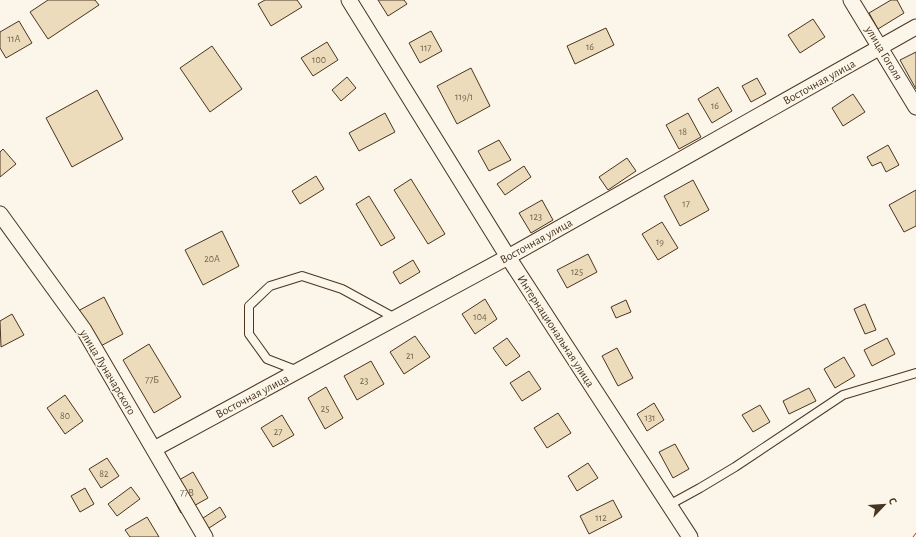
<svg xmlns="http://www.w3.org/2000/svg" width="916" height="537" font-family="'Alegreya Sans',sans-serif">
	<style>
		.building { fill: #ecdcbc; stroke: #4a3520 }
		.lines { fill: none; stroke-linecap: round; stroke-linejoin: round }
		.lane-casing { stroke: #4a3520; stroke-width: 10 }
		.street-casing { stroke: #4a3520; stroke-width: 17 }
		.lane { stroke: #fbf6e9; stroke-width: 8 }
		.street { stroke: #fbf6e9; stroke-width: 15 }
		.power { stroke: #c62828; stroke-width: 1; stroke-dasharray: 14 3 2 3; stroke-linecap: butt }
		.labels { text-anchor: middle; stroke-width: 3; stroke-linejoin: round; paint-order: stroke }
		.number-label { font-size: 10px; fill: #725f47 }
		.street-label { font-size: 12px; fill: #4a3520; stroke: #fbf6e9 }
	</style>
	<rect width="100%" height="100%" fill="#fbf6e9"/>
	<!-- building -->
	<path class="building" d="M 48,0 L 95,0 L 99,5 L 48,39 L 30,12 Z
		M 265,0 L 297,0 L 302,7 L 271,26 L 258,4 Z
		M 378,0 L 404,0 L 407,4 L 388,16 Z
		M 891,0 L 897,0 L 904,13 L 878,29 L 869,13 Z
		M 813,19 L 825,37 L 800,53 L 788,35 Z
		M 19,21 L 32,43 L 6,58 L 0,48 L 0,32 Z
		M 606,28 L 614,45 L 575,64 L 567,46 Z
		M 431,31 L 442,51 L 420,63 L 409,43 Z
		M 327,42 L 338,60 L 313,76 L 301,58 Z
		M 212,46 L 242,89 L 210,112 L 180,68 Z
		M 916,52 L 916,89 L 900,60 Z
		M 471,68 L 490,106 L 457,124 L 437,86 Z
		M 347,77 L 356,88 L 341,101 L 332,90 Z
		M 757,78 L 766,94 L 751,102 L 742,86 Z
		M 718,87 L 732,111 L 712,123 L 698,99 Z
		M 97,90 L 123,139 L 72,167 L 46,118 Z
		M 853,94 L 865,112 L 843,126 L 832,108 Z
		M 385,113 L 395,132 L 359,151 L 349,133 Z
		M 688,113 L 701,137 L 679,149 L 666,125 Z
		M 499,140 L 511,160 L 489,171 L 478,151 Z
		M 888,145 L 899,165 L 886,172 L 881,162 L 872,166 L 867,157 Z
		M 3,149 L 16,164 L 0,177 L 0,152 Z
		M 627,158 L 636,171 L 608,190 L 599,177 Z
		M 524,166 L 531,177 L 505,195 L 497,184 Z
		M 316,176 L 324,189 L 300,204 L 292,191 Z
		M 411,179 L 445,234 L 428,244 L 394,190 Z
		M 693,180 L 709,210 L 680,226 L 664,196 Z
		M 916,190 L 916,226 L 904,232 L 889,205 Z
		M 369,196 L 395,238 L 381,246 L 356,204 Z
		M 542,200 L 553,220 L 531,233 L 519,213 Z
		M 662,222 L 678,248 L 658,260 L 642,234 Z
		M 222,231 L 239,266 L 203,285 L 185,250 Z
		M 588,254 L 597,272 L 567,288 L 557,270 Z
		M 413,260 L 420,272 L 400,284 L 393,272 Z
		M 104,297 L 123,334 L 97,348 L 78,311 Z
		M 485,299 L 497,319 L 475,334 L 462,314 Z
		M 626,300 L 631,312 L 616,318 L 611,307 Z
		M 865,304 L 876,330 L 865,334 L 854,309 Z
		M 12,314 L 24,335 L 1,347 L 0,321 Z
		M 415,336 L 430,357 L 404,374 L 390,352 Z
		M 507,338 L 520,356 L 506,366 L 493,348 Z
		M 887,338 L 895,354 L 872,366 L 864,350 Z
		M 149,344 L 181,397 L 154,413 L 123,360 Z
		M 617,348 L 633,378 L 618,386 L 602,356 Z
		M 844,357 L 855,376 L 835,388 L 824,369 Z
		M 371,361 L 384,384 L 357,400 L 344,376 Z
		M 529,371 L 541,389 L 522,401 L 510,383 Z
		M 326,387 L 343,418 L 325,429 L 308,398 Z
		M 809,388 L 816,401 L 789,414 L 783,401 Z
		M 65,395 L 83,421 L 65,434 L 47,408 Z
		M 654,403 L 664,420 L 647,431 L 637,414 Z
		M 760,405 L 770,422 L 753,432 L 742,415 Z
		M 558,413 L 571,433 L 547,448 L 534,428 Z
		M 282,415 L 294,435 L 273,447 L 261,428 Z
		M 675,444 L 689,469 L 673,478 L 659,452 Z
		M 107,458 L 119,476 L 101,488 L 89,469 Z
		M 588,463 L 598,478 L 577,491 L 568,476 Z
		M 193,472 L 208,498 L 181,513 L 167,487 Z
		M 131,487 L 140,499 L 117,516 L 108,504 Z
		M 85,488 L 94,504 L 80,512 L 71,496 Z
		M 613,500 L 622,517 L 589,534 L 580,516 Z
		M 220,507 L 226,517 L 206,530 L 200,520 Z
		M 147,517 L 159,537 L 130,537 L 125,530 Z"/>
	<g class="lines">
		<!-- lane casing -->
		<g class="lane-casing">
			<path id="lane" d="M 298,371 L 267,359 L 249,334 L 249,306 L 270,286 L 302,276 L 342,289 L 395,318
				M 669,505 L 700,488 L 735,467 L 843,395 L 916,373"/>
		</g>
		<!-- street casing -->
		<g class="street-casing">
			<path id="street" d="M 349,0 L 508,257 L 690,537
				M 851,0 L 916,107
				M 0,214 L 84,330 L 205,537
				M 154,449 L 508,257 L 916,27"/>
		</g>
		<!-- lane -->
		<use href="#lane" class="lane"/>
		<!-- street -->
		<use href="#street" class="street"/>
		<!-- power -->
		<path class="power" d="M 913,537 L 916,533"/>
	</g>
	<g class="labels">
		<!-- number labels -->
		<g class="number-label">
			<text x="14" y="42">11А</text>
			<text x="590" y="50">16</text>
			<text x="426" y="51">117</text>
			<text x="319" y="63">100</text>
			<text x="464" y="100">119/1</text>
			<text x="715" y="109">16</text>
			<text x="683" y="135">18</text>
			<text x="686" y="207">17</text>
			<text x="536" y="220">123</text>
			<text x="660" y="245">19</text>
			<text x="212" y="262">20А</text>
			<text x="577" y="275">125</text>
			<text x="480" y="320">104</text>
			<text x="410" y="359">21</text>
			<text x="152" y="383">77Б</text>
			<text x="364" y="384">23</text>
			<text x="325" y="412">25</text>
			<text x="65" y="419">80</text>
			<text x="650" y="421">131</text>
			<text x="278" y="435">27</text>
			<text x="104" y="477">82</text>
			<text x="187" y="496">77В</text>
			<text x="601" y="521">112</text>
		</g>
		<!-- street labels -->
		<g class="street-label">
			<text transform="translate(884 53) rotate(59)" y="4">улица Гоголя</text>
			<text transform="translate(819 82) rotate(-29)" y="4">Восточная улица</text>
			<text transform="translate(536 241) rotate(-29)" y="4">Восточная улица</text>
			<text transform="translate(556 331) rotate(57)" y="4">Интернациональная улица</text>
			<text transform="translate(108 372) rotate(59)" y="4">улица Луначарского</text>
			<text transform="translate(252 396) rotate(-28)" y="4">Восточная улица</text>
		</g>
	</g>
	<!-- north arrow -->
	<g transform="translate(884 505) rotate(65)" stroke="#fbf6e9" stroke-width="3" paint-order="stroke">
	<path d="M0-3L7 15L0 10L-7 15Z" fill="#4a3520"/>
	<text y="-6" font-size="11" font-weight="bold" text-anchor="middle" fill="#4a3520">С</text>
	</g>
</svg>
